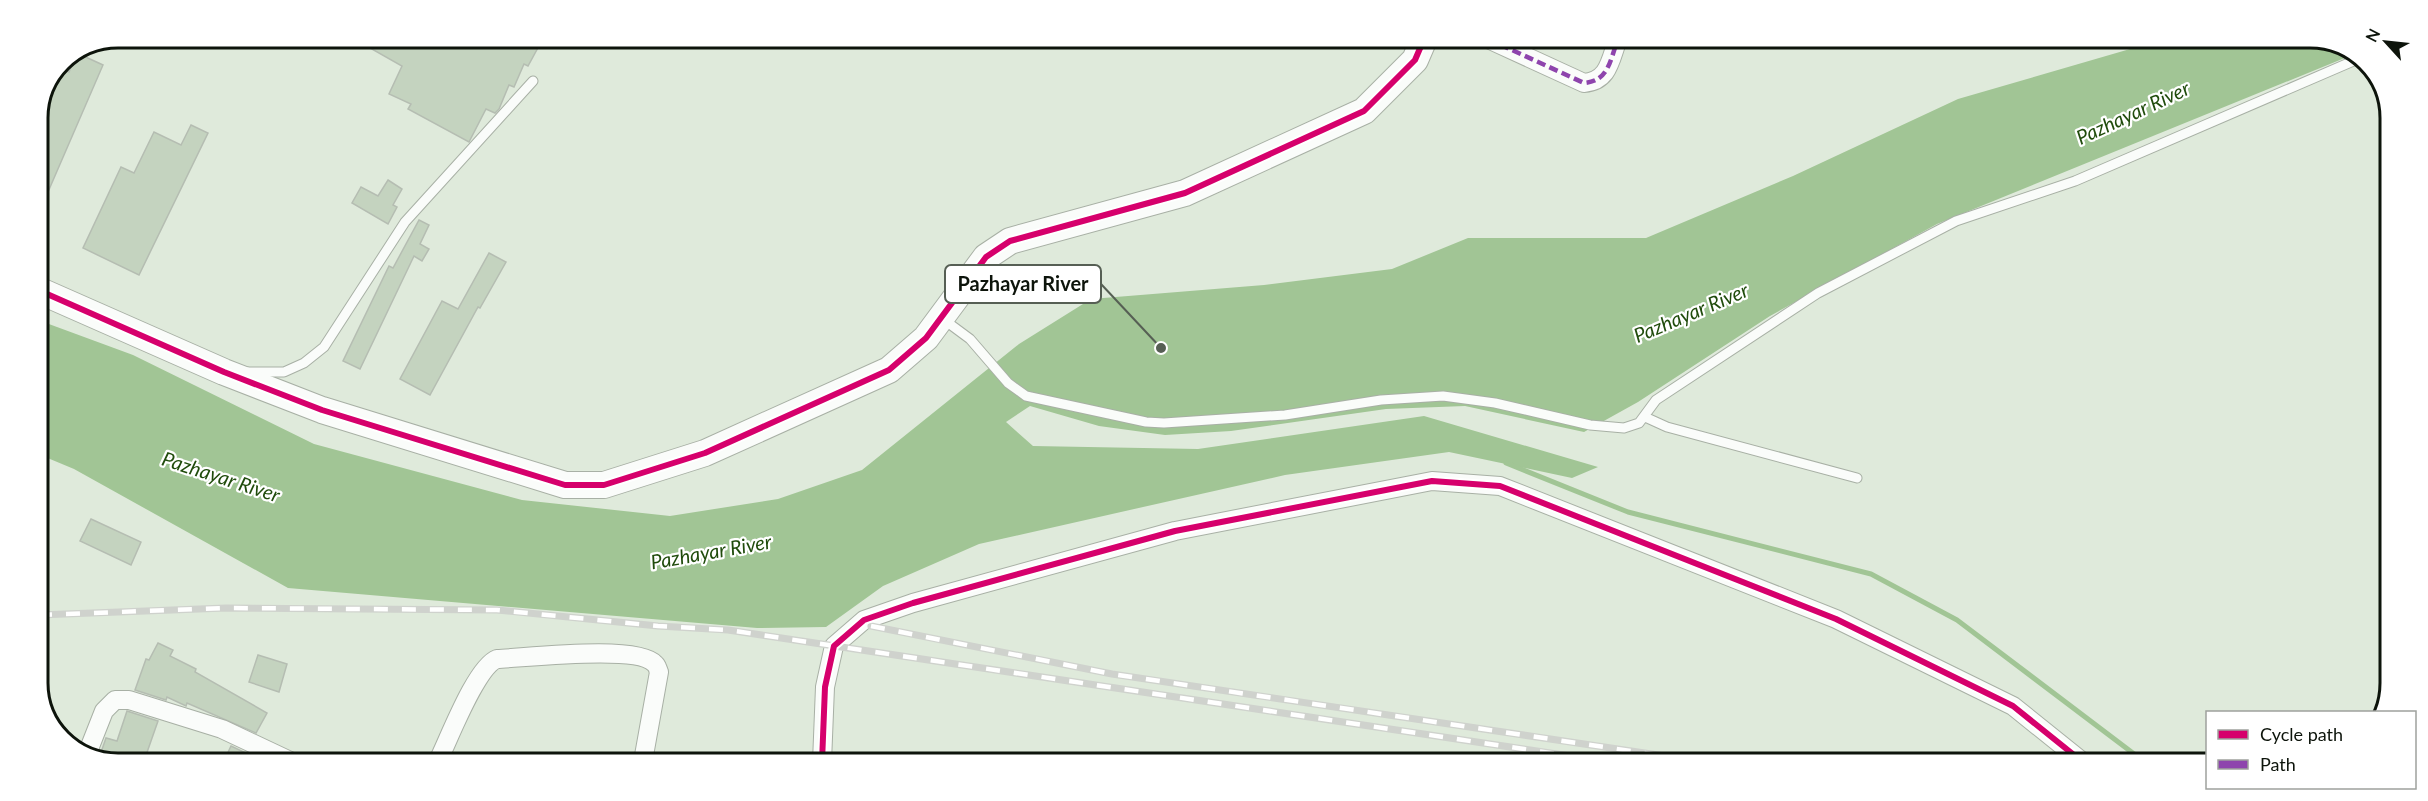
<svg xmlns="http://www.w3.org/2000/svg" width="2428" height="801" font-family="Lato,sans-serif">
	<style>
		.water { fill: #a1c595 }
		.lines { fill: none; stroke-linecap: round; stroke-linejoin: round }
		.stream { stroke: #a1c595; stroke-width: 5 }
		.building { fill: #c4d3bf; stroke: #b5bdb2; stroke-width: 1.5 }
		.lane-casing { stroke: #a8b0a5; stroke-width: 11 }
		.street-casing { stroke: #a8b0a5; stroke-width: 20 }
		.secondary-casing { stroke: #a8b0a5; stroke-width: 28 }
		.lane { stroke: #fafcfa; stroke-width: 9 }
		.street { stroke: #fafcfa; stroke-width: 18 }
		.secondary { stroke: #fafcfa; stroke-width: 26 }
		.rail-casing { stroke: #cfd2cd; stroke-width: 7 }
		.rail { stroke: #fff; stroke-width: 4.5; stroke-dasharray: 14; stroke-linecap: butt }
		.quiet { stroke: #8e44ad; stroke-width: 4.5; stroke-dasharray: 9 4.5; stroke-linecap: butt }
		.cycleway-casing { stroke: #fff; stroke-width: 10 }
		.cycleway { stroke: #d6006c; stroke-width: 6 }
		.labels { text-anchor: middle; stroke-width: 4.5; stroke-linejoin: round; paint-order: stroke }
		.water-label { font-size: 20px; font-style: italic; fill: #204c0c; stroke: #fff }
		.rim { fill: none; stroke: #0d140b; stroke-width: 3 }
		.leader { fill: none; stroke: #565f54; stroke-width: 2 }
		.callout-dot { fill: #565f54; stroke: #fff; stroke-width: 2 }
		.callout { fill: #fff; stroke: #565f54; stroke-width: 2 }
		.callout-label { font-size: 20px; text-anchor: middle; font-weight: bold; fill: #0d140b }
	</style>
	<rect width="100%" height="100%" fill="#dfeadb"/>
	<!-- water -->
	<path class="water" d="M 2161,40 L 2331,40 L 2352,55 L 1937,224 L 1770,316 L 1638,402 L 1584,432 L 1465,406 L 1386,409 L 1231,431 L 1165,435 L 1099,426 L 1030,406 L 1006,422 L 1033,446 L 1198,449 L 1424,416 L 1598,467 L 1572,478 L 1449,452 L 1285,475 L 979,544 L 883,586 L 826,627 L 757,628 L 288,588 L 74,469 L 38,454 L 38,320 L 133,355 L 314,444 L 522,500 L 670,516 L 778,499 L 862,470 L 1019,344 L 1091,299 L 1264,285 L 1392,269 L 1468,238 L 1646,238 L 1793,176 L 1958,99 Z"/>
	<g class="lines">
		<!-- stream -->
		<path class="stream" d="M 1506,463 L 1628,512 L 1871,574 L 1957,620 L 2146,763"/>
	</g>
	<!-- building -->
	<path class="building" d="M 375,38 L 531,38 L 540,44 L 528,66 L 524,64 L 514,87 L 509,85 L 499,109 L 495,113 L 486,109 L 469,142 L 408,109 L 411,104 L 389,94 L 402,66 L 370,48 Z
		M 79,54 L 103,65 L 38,215 L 38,118 L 59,68 L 69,72 L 76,55 Z
		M 191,125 L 208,133 L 139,275 L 83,248 L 121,167 L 134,173 L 154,132 L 181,145 Z
		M 388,180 L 402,189 L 393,205 L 397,207 L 388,224 L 352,203 L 361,187 L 378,196 Z
		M 419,220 L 429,225 L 420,244 L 429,249 L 422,261 L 414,256 L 360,369 L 343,361 L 389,266 L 393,268 Z
		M 489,253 L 506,262 L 480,308 L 478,307 L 430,395 L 400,379 L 442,301 L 458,309 Z
		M 91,519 L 141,542 L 131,565 L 80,541 Z
		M 158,643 L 173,650 L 170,656 L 196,669 L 195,672 L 267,713 L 256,733 L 187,703 L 186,706 L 167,697 L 166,700 L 135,690 L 146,659 L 149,660 Z
		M 258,655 L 287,664 L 279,692 L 249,682 Z
		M 127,711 L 158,721 L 144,761 L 98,761 L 106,738 L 117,741 Z
		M 231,746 L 248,754 L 245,761 L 224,761 Z"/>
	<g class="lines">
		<!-- lane casing -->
		<g class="lane-casing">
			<path id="lane" d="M 943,319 L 970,339 L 1008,383 L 1026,396 L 1146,422 L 1164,423 L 1285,415 L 1381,400 L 1443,396 L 1495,403 L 1590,425 L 1624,428 L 1639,423 L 1656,400 L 1818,293 L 1956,221 L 2075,181 L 2358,59
				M 248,372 L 284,372 L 304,363 L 324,347 L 405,222 L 533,81
				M 1645,417 L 1667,427 L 1857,478"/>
		</g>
		<!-- street casing -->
		<g class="street-casing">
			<path id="street" d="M 1488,39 L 1584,83 C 1609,81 1610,60 1618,39
				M 87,754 L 104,711 L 115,700 L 129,700 L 222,729 L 290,761
				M 438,761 C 449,739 476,667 497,659 C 525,658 638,644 655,664 C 657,665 658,670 659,672 L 643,761
				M 822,762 L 825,687 L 834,646 L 864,620 L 913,603 L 1175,531 L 1432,481 L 1500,486 L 1836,619 L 2013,706 L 2084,763"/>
		</g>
		<!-- secondary casing -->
		<g class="secondary-casing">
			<path id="secondary" d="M 38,290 L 224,372 L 322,410 L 565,485 L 604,485 L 705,453 L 889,370 L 926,338 L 986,257 L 1010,241 L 1185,193 L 1364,111 L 1415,60 L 1424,39"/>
		</g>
		<!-- lane -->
		<use href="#lane" class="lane"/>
		<!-- street -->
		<use href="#street" class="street"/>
		<!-- secondary -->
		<use href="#secondary" class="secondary"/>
		<!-- rail casing -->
		<g class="rail-casing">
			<path id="rail" d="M 38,615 L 226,608 L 497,610 L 658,626 L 728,630 L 1617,763
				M 871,626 L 1112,674 L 1712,763"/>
		</g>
		<!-- rail -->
		<use href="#rail" class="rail"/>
		<!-- quiet -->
		<path class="quiet" d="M 1488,39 L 1584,83 C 1609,81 1610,60 1618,39"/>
		<!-- cycleway casing -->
		<g class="cycleway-casing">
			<path id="cycleway" d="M 38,290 L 224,372 L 322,410 L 565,485 L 604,485 L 705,453 L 889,370 L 926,338 L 986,257 L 1010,241 L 1185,193 L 1364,111 L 1415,60 L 1424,39
				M 822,762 L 825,687 L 834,646 L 864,620 L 913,603 L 1175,531 L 1432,481 L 1500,486 L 1836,619 L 2013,706 L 2084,763"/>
		</g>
		<!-- cycleway -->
		<use href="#cycleway" class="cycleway"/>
	</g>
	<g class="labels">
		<!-- water labels -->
		<g class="water-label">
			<text transform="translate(2133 113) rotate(-25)" y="7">Pazhayar River</text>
			<text transform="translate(1691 313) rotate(-23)" y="7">Pazhayar River</text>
			<text transform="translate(221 477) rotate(18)" y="7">Pazhayar River</text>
			<text transform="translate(711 552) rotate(-10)" y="7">Pazhayar River</text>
		</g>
	</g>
	<!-- crop -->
	<path d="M0 0H2428V801H0ZM118 48H2310A70 70 0 0 1 2380 118V683A70 70 0 0 1 2310 753H118A70 70 0 0 1 48 683V118A70 70 0 0 1 118 48Z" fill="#fff" fill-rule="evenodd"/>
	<path class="rim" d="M118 48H2310A70 70 0 0 1 2380 118V683A70 70 0 0 1 2310 753H118A70 70 0 0 1 48 683V118A70 70 0 0 1 118 48Z"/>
	<!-- callouts -->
	<path class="leader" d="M1161 348L1101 284"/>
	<circle class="callout-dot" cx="1161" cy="348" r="6"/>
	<rect class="callout" x="945" y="265" width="156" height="38" rx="6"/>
	<g class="callout-label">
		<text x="1023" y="291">Pazhayar River</text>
	</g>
	<!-- legend -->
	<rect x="2206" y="711" width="210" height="78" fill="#ffffff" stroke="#9ea19d" stroke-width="1.5"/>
	<rect x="2218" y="730" width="30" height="9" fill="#d6006c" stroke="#9ea19d" stroke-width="1.5"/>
	<text x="2260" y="741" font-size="18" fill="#0d140b">Cycle path</text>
	<rect x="2218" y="760" width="30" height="9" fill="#8e44ad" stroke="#9ea19d" stroke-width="1.5"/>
	<text x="2260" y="771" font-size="18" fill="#0d140b">Path</text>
	<!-- north arrow -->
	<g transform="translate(2386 42) rotate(297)" stroke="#ffffff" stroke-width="4.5" paint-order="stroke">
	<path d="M0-4.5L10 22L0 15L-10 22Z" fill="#0d140b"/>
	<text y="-9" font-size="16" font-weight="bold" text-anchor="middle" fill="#0d140b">N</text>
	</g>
</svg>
